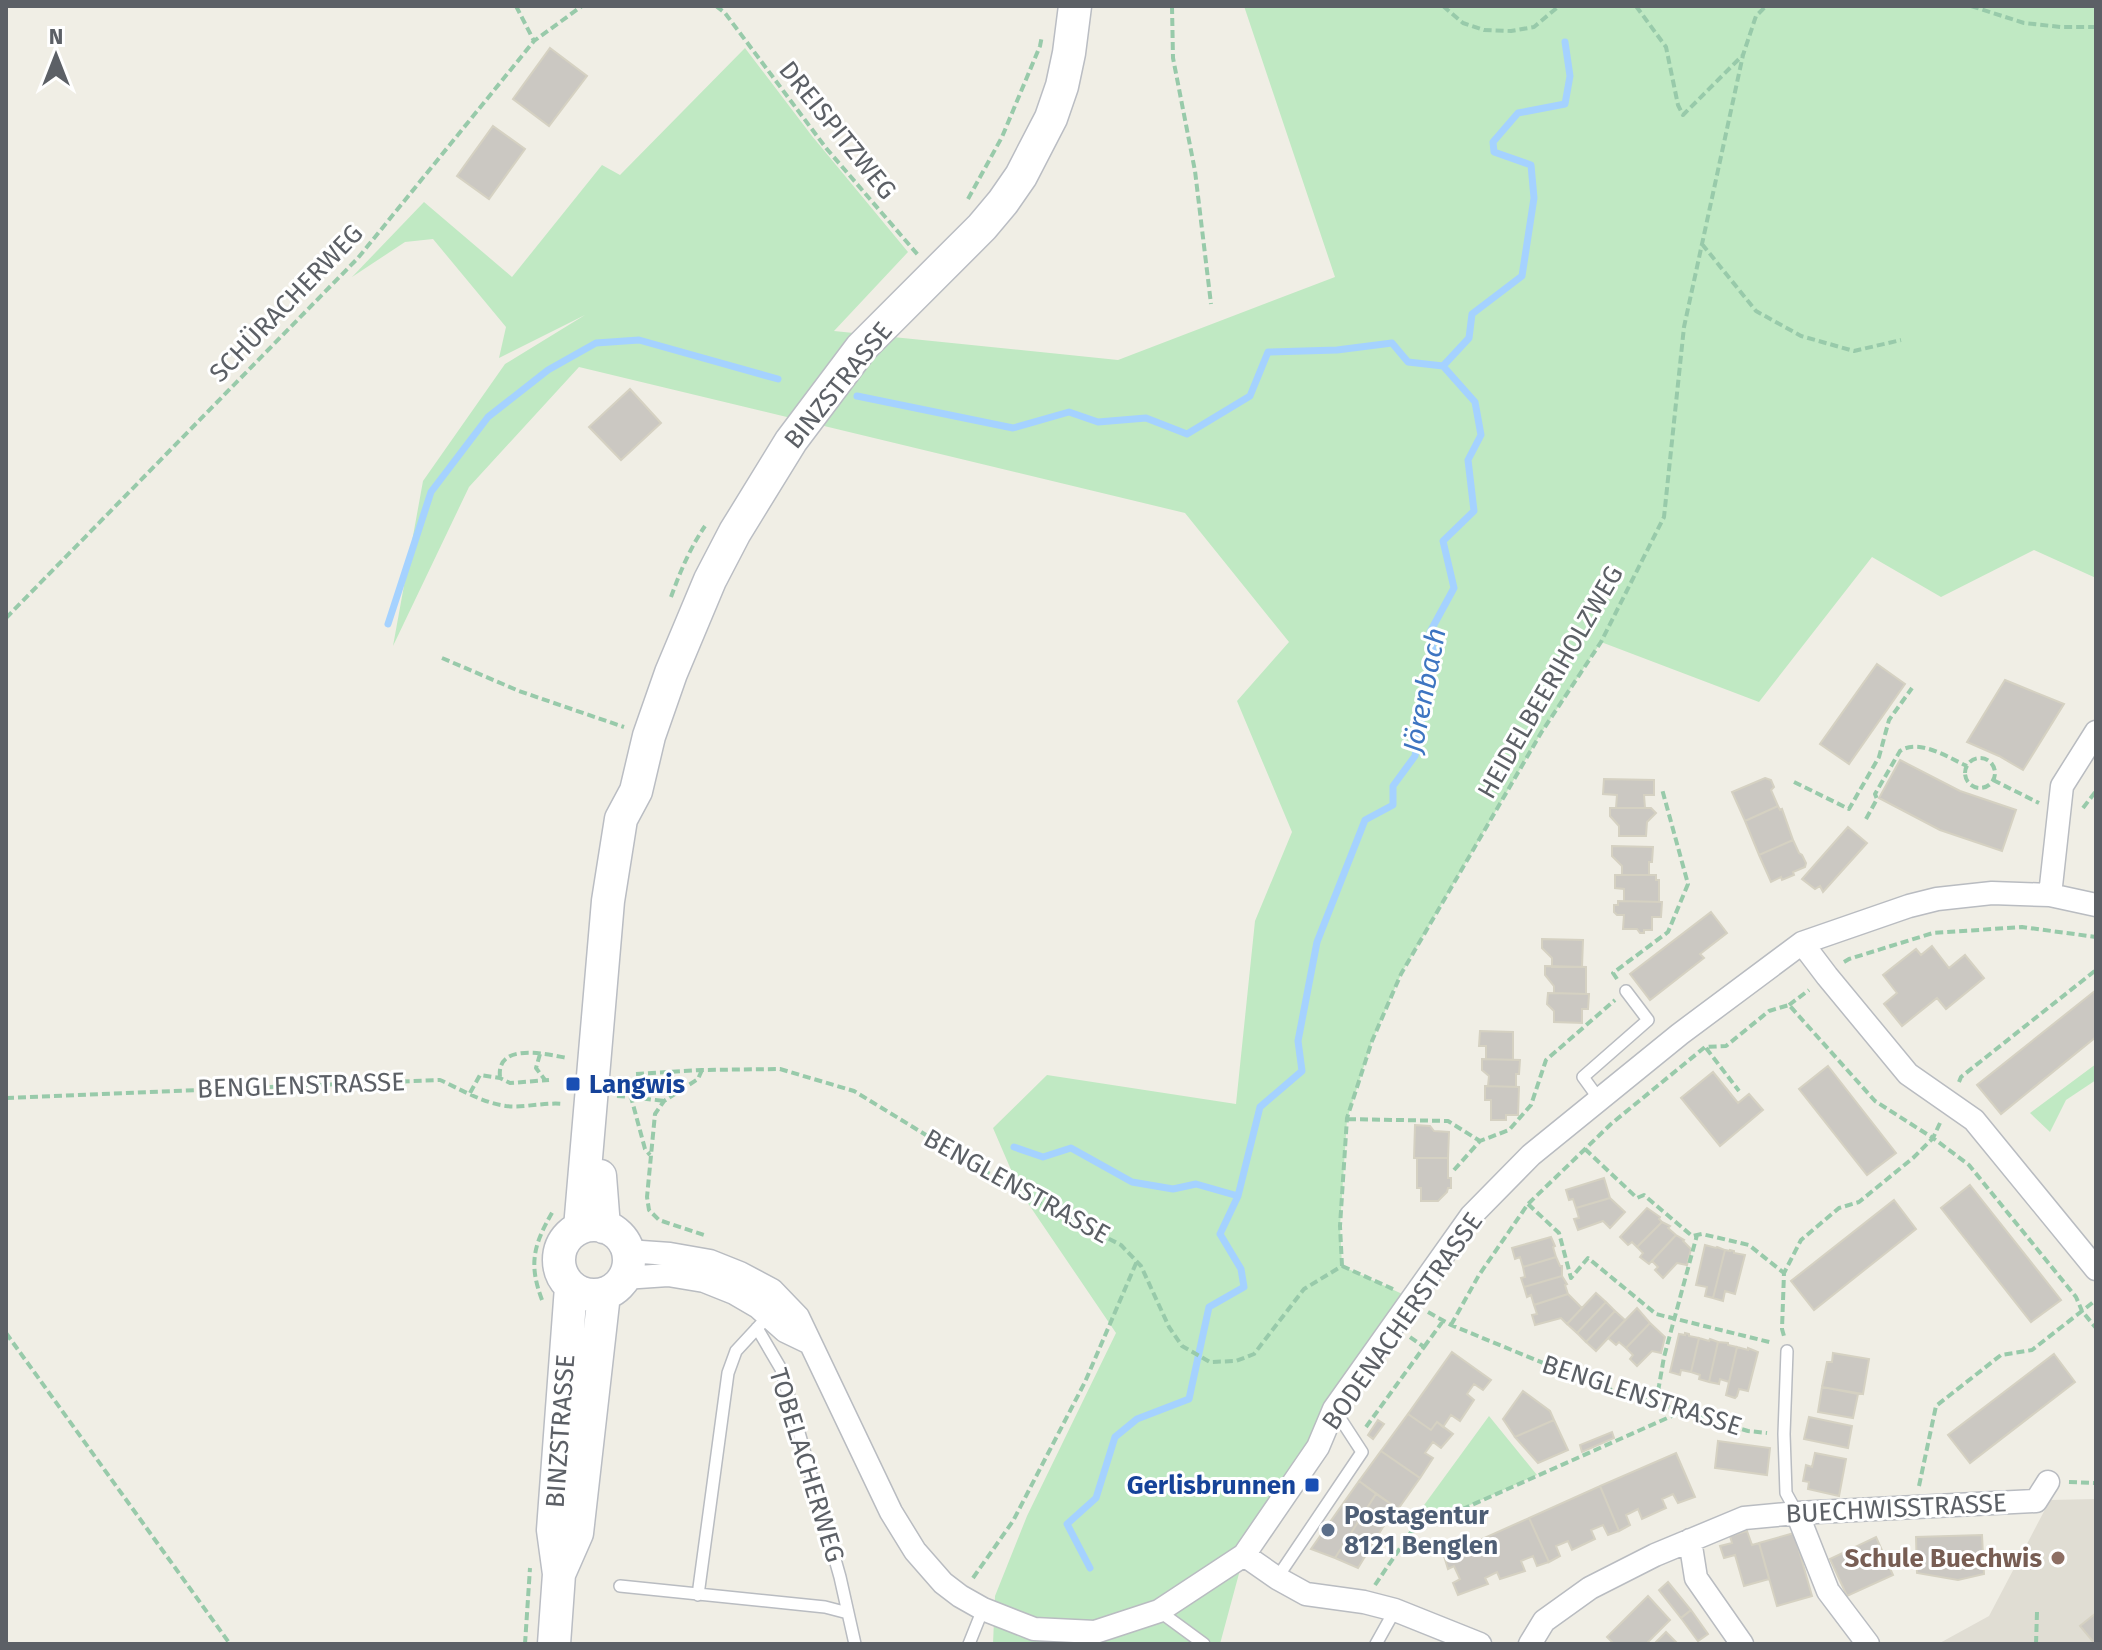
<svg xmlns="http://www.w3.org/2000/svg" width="2102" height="1650" font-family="'Fira Sans',sans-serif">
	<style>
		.education { fill: #e0ddd3 }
		.green { fill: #c0e9c3 }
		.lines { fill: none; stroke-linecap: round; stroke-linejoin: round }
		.stream { stroke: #a5d2ff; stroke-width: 7 }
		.building { fill: #cbc8c2; stroke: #d5d1c2; stroke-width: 2 }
		.service-casing { stroke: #b9bcc1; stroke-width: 14 }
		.minor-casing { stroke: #b9bcc1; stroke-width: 25 }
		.secondary-casing { stroke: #babdc3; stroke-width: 35 }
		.path { stroke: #98caaa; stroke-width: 4; stroke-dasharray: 8 4; stroke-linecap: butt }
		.service { stroke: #fff; stroke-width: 11 }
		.minor { stroke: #fff; stroke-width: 22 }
		.secondary { stroke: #fff; stroke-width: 32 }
		.transit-dot { fill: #1a4fb4; stroke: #fff; stroke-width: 3 }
		.service-dot { fill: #5c6f8a; stroke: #fff; stroke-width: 3 }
		.education-dot { fill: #8d6e63; stroke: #fff; stroke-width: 3 }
		.labels { text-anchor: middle; stroke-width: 6; stroke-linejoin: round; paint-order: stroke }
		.street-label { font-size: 26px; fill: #5c6066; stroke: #fff }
		.transit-label { font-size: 26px; font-weight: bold; fill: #164399; stroke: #fff; text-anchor: start }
		.service-label { font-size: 26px; font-weight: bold; fill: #4e5e75; stroke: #fff; text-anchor: start }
		.education-label { font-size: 26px; font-weight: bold; fill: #785e54; stroke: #fff; text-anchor: end }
		.water-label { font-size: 28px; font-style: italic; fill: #3e75c1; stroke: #fff }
	</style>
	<rect width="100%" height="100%" fill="#f0eee5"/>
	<!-- education -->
	<path class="education" d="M 2096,1499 L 2096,1644 L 1938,1644 L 1989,1616 L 2050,1500 Z"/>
	<!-- green -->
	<path class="green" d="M 1244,6 L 2096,6 L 2096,578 L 2034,550 L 1941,597 L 1872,557 L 1759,702 L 1601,642 L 1541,733 L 1401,974 L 1372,1041 L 1347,1119 L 1340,1226 L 1342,1266 L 1413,1299 L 1244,1555 L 1220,1644 L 993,1644 L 995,1596 L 1027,1516 L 1116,1333 L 1021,1193 L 993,1128 L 1047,1075 L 1236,1104 L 1255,921 L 1292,832 L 1237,701 L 1289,642 L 1185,513 L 579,367 L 469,487 L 393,646 L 423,481 L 505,364 L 585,315 L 499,358 L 506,327 L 433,239 L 405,242 L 352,277 L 424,202 L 512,277 L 602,165 L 620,175 L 745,48 L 812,136 L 908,252 L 834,331 L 1118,360 L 1335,277 Z
		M 2096,1064 L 2096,1080 L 2066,1100 L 2050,1132 L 2030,1113 Z
		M 1489,1416 L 1537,1475 L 1432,1522 L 1419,1512 Z"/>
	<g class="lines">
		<!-- stream -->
		<path class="stream" d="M 857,396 L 1013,428 L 1069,412 L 1098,422 L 1146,418 L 1187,434 L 1250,396 L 1268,352 L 1337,350 L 1392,343 L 1408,362 L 1443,366
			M 388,624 L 431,492 L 488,417 L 548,370 L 596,343 L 639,340 L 778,379
			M 1014,1147 L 1043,1157 L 1071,1148 L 1132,1182 L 1173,1189 L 1196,1184 L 1238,1196
			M 1090,1568 L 1067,1524 L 1096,1498 L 1115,1437 L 1137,1419 L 1189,1399 L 1209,1307 L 1244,1287 L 1241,1269 L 1220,1234 L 1238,1196 L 1260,1107 L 1302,1071 L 1298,1041 L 1317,942 L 1365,820 L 1393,805 L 1393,786 L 1415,756 L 1434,655 L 1430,632 L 1454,588 L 1443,541 L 1474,511 L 1468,460 L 1481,435 L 1475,402 L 1443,366 L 1469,338 L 1472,314 L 1522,276 L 1534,198 L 1531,165 L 1494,152 L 1493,142 L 1518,113 L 1565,104 L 1570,76 L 1565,42"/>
	</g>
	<!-- building -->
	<path class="building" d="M 550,48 L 587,76 L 549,126 L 513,99 Z
		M 493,126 L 525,149 L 489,199 L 457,176 Z
		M 630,389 L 661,423 L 621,460 L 589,427 Z
		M 1877,664 L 1905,684 L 1849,764 L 1820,744 Z
		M 2005,680 L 2064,704 L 2023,770 L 1999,756 L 1967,742 Z
		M 1900,760 L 1960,791 L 2016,810 L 2002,851 L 1940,830 L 1879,798 Z
		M 1765,778 L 1771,780 L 1774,787 L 1771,790 L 1778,806 L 1745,821 L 1732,792 Z
		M 1604,779 L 1654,780 L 1654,795 L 1644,795 L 1645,808 L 1616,808 L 1617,795 L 1603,794 Z
		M 1778,806 L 1780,810 L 1782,809 L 1793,840 L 1759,855 L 1745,821 Z
		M 1610,808 L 1651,808 L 1656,813 L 1647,822 L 1646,836 L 1619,836 L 1619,826 L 1610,816 Z
		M 1848,827 L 1867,843 L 1823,892 L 1820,886 L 1815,889 L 1802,879 Z
		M 1793,840 L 1799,853 L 1802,855 L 1806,863 L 1805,867 L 1793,872 L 1794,875 L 1782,880 L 1781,877 L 1771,882 L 1759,855 Z
		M 1612,846 L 1653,847 L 1652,862 L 1649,862 L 1649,875 L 1622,875 L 1622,866 L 1612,856 Z
		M 1615,875 L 1656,875 L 1656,880 L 1659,880 L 1659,902 L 1624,901 L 1624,889 L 1615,888 Z
		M 1618,901 L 1662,902 L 1661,917 L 1652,917 L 1652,930 L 1644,930 L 1644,933 L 1640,933 L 1637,929 L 1623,929 L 1624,915 L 1617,915 L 1614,912 L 1614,905 L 1618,905 Z
		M 1711,912 L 1727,933 L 1700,954 L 1704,958 L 1650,1000 L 1630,974 Z
		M 1542,939 L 1583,940 L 1582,967 L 1552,967 L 1552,958 L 1542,948 Z
		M 1932,946 L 1949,968 L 1965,955 L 1984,978 L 1946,1009 L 1937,998 L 1902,1026 L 1884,1004 L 1897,993 L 1883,975 L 1916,949 L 1921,955 Z
		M 1545,966 L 1586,967 L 1586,994 L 1554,993 L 1554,986 L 1545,975 Z
		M 2096,990 L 2096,1037 L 2001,1114 L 1977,1085 Z
		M 1548,993 L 1589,994 L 1588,1009 L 1582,1009 L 1582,1023 L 1554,1022 L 1554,1011 L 1547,1004 Z
		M 1480,1031 L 1513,1032 L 1513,1060 L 1486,1059 L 1486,1046 L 1479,1046 Z
		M 1482,1059 L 1520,1060 L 1519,1074 L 1516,1074 L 1516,1087 L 1488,1086 L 1489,1076 L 1482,1070 Z
		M 1828,1066 L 1896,1153 L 1867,1175 L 1799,1089 Z
		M 1713,1072 L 1738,1103 L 1749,1094 L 1763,1110 L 1720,1146 L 1681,1098 Z
		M 1485,1086 L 1519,1087 L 1518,1115 L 1506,1115 L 1506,1120 L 1491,1120 L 1491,1100 L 1485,1100 Z
		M 1415,1125 L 1430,1126 L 1434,1131 L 1449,1132 L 1448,1158 L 1414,1158 Z
		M 1417,1158 L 1448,1158 L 1448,1178 L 1451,1178 L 1451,1188 L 1448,1188 L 1447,1192 L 1438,1201 L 1421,1201 L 1421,1188 L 1417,1188 Z
		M 1604,1178 L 1610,1198 L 1576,1208 L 1573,1199 L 1569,1200 L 1566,1190 Z
		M 1970,1185 L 2061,1300 L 2031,1322 L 1941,1208 Z
		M 1610,1198 L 1625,1212 L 1610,1228 L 1603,1221 L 1578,1230 L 1574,1219 L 1579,1218 L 1576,1208 Z
		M 1894,1200 L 1916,1229 L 1814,1310 L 1791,1281 Z
		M 1647,1208 L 1660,1217 L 1659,1219 L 1662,1222 L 1637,1247 L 1632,1242 L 1628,1245 L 1620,1237 Z
		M 1662,1222 L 1670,1226 L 1668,1228 L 1676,1235 L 1649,1264 L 1640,1257 L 1643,1253 L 1637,1247 Z
		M 1676,1235 L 1684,1240 L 1683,1241 L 1691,1249 L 1687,1265 L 1677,1263 L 1663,1278 L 1655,1270 L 1658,1267 L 1652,1261 Z
		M 1551,1237 L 1555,1246 L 1553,1247 L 1556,1257 L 1523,1267 L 1520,1257 L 1515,1259 L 1512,1248 Z
		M 1705,1245 L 1716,1248 L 1717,1247 L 1725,1250 L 1713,1298 L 1705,1296 L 1707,1287 L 1696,1285 Z
		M 1725,1250 L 1730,1251 L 1730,1250 L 1734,1251 L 1734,1253 L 1745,1255 L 1735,1294 L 1725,1291 L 1723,1301 L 1713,1298 Z
		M 1556,1257 L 1560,1266 L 1562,1266 L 1562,1276 L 1524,1287 L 1521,1278 L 1525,1277 L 1523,1267 Z
		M 1562,1276 L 1567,1284 L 1565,1285 L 1568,1294 L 1534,1305 L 1531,1295 L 1527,1297 L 1524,1287 Z
		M 1596,1293 L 1606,1302 L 1577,1333 L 1567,1324 Z
		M 1568,1294 L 1582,1308 L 1567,1324 L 1561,1318 L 1535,1325 L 1532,1315 L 1537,1314 L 1534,1305 Z
		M 1606,1302 L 1615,1311 L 1586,1342 L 1577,1333 Z
		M 1637,1308 L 1650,1323 L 1626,1348 L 1619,1342 L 1616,1345 L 1608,1338 Z
		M 1615,1311 L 1625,1320 L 1596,1351 L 1586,1342 Z
		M 1650,1323 L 1665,1337 L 1661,1353 L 1652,1351 L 1637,1366 L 1630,1359 L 1633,1355 L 1626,1348 Z
		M 1685,1333 L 1689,1334 L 1689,1336 L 1699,1338 L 1691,1372 L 1681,1370 L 1680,1375 L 1670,1372 L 1679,1334 L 1685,1335 Z
		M 1699,1338 L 1709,1341 L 1710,1339 L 1718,1342 L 1709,1382 L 1699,1379 L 1700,1375 L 1691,1372 Z
		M 1718,1342 L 1728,1343 L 1728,1345 L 1737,1347 L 1729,1382 L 1720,1379 L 1719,1384 L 1709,1382 Z
		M 1737,1347 L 1748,1350 L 1748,1348 L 1758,1352 L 1748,1391 L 1739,1389 L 1737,1396 L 1735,1398 L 1726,1395 Z
		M 1452,1352 L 1491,1380 L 1483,1390 L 1474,1384 L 1467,1394 L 1474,1400 L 1460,1421 L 1451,1415 L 1443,1427 L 1437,1422 L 1431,1430 L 1408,1414 Z
		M 1833,1353 L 1869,1359 L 1863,1394 L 1822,1387 L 1827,1362 L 1832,1362 Z
		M 2054,1354 L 2075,1382 L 1970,1463 L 1948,1435 Z
		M 1822,1387 L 1858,1394 L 1853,1418 L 1818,1412 Z
		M 1523,1391 L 1550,1411 L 1554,1420 L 1515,1437 L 1503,1419 Z
		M 1408,1414 L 1431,1430 L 1437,1422 L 1453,1434 L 1441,1448 L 1433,1442 L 1425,1453 L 1433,1458 L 1420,1478 L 1381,1451 Z
		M 1809,1417 L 1852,1426 L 1848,1448 L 1804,1439 Z
		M 1378,1420 L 1384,1424 L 1373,1439 L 1368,1435 Z
		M 1554,1420 L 1568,1450 L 1538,1463 L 1515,1437 Z
		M 1612,1432 L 1614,1438 L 1582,1452 L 1580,1445 Z
		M 1718,1441 L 1770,1448 L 1767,1475 L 1715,1468 Z
		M 1381,1451 L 1420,1478 L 1398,1509 L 1359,1481 Z
		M 1676,1453 L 1695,1497 L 1678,1503 L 1673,1494 L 1662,1499 L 1666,1508 L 1642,1519 L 1638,1509 L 1626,1515 L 1630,1525 L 1619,1531 L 1600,1486 Z
		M 1815,1453 L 1846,1459 L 1839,1496 L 1808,1489 L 1809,1482 L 1803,1481 L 1806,1465 L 1812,1467 Z
		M 1359,1481 L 1376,1494 L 1335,1558 L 1311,1549 Z
		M 1600,1486 L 1619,1531 L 1608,1535 L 1603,1525 L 1591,1530 L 1595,1539 L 1572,1550 L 1568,1541 L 1556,1546 L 1560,1556 L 1549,1562 L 1529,1518 Z
		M 1376,1494 L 1398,1509 L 1383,1527 L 1358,1568 L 1335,1558 Z
		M 1529,1518 L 1549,1562 L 1537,1566 L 1533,1556 L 1521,1561 L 1525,1571 L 1500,1579 L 1497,1572 L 1485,1578 L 1488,1584 L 1458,1595 L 1453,1583 L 1460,1579 L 1454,1566 L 1448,1569 L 1444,1556 Z
		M 1747,1531 L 1752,1545 L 1759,1543 L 1769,1579 L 1744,1586 L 1735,1555 L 1724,1558 L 1720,1546 L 1732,1543 L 1730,1536 Z
		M 1794,1533 L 1812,1596 L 1777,1606 L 1759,1543 Z
		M 1982,1535 L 1984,1574 L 1958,1580 L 1917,1573 L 1916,1537 Z
		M 1876,1537 L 1893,1575 L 1847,1596 L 1830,1559 Z
		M 1668,1582 L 1691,1610 L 1681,1618 L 1659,1590 Z
		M 1648,1596 L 1670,1620 L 1646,1644 L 1614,1644 L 1607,1637 Z
		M 1691,1610 L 1708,1634 L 1698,1641 L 1681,1618 Z
		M 2096,1613 L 2096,1644 L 2095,1644 L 2080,1626 Z
		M 1666,1632 L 1678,1644 L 1654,1644 Z"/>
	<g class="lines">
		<!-- service casing -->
		<g class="service-casing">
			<path id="service" d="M 1599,1099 L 1583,1077 L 1648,1020 L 1626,991
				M 757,1328 L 781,1369 L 840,1577 L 855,1644
				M 1787,1351 L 1784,1434 L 1786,1493 L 1797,1513
				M 1277,1578 L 1362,1452 L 1334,1409
				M 620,1586 L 825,1607 L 848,1613
				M 698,1595 L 728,1373 L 736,1351 L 761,1324
				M 1159,1611 L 1204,1644
				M 969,1644 L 983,1609
				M 1376,1644 L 1395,1610"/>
		</g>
		<!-- minor casing -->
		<g class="minor-casing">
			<path id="minor" d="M 2050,895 L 2062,786 L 2096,732
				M 1802,943 L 1827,976 L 1908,1074 L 1974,1120 L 2096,1269
				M 627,1251 L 670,1254 L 710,1261 L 740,1273 L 772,1290 L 798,1317 L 891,1512 L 915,1551 L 943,1583 L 960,1596 L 983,1609 L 1034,1629 L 1095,1632 L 1159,1611 L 1244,1555 L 1318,1447 L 1334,1409 L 1471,1216 L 1531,1155 L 1680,1034 L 1802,943 L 1909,906 L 1937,899 L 1992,893 L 2050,895 L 2096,905
				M 624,1278 L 668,1275 L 704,1281 L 734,1293 L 758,1307 L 785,1331 L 810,1343
				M 1797,1513 L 1828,1591 L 1868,1644
				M 1690,1540 L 1696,1578 L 1742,1644
				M 1244,1555 L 1277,1578 L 1306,1594 L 1364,1602 L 1395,1610 L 1480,1644
				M 1530,1644 L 1544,1621 L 1590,1588 L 1655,1555 L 1744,1518 L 1797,1513 L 2036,1501 L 2048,1482"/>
		</g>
		<!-- secondary casing -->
		<g class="secondary-casing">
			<path id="secondary" d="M 600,1176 L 604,1227
				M559 1260a35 35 0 1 1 70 0a35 35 0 1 1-70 0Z
				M 580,1228 L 608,901 L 621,819 L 636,791 L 649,736 L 671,673 L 710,580 L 735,532 L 791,441 L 861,348 L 982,227 L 1003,202 L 1021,176 L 1051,118 L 1062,86 L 1069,53 L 1075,6
				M 559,1574 L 577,1533 L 604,1294
				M 554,1644 L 559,1574 L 553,1530 L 571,1287"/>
		</g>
		<!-- path -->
		<path class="path" d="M 516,6 L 534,41
			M 716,6 L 725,13 L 826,148 L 918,255
			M 1172,6 L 1173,58 L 1195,171 L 1211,304
			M 1443,6 L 1463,23 L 1484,30 L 1511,31 L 1534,27 L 1559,6
			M 1636,6 L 1666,47 L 1678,105 L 1683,115 L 1742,56
			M 1971,6 L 2024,23 L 2061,27 L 2096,27
			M 968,199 L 1002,137 L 1040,46 L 1042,36
			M 1702,244 L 1756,311 L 1801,336 L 1854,351 L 1901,340
			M 671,597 C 680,572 690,548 705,526
			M 6,618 L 358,258 L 534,41 L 582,6
			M 442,658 L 519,691 L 624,727
			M1965 773a15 15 0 1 1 30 0a15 15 0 1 1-30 0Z
			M 1993,780 L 2039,803
			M 1794,782 L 1849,809 L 1879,757 L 1889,720 L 1912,688
			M 2083,808 L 2096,791
			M 1866,819 L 1877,799 L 1875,794 L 1900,751 C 1919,738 1949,758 1967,766
			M 1844,962 L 1849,959 L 1933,933 L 2022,927 L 2096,937
			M 1617,979 L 1613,973 L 1668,932 L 1688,884 L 1662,789
			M 1789,1005 L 1809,990
			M 1706,1048 L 1739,1091
			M 540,1054 L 536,1068 L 545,1080
			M 702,1070 L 698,1079 L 664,1101 L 655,1114 L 647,1197 L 649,1210 L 659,1220 L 707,1236
			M 636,1074 L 702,1070 L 780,1069 L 854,1091 L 1021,1193 L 1121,1245 L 1141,1266 L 1169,1327 L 1182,1346 L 1210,1362 L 1236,1361 L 1254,1354 L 1304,1289 L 1342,1266
			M 500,1077 C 496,1042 547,1054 567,1058
			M 1959,1082 L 1961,1077 L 2096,970
			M 470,1093 L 480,1075 L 500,1078 L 510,1083 L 549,1080
			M 617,1096 L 631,1097 L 645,1149 L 650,1155
			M 631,1097 L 664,1101
			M 6,1098 L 440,1080 C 460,1089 483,1103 506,1106 C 525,1108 544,1102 564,1104
			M 1348,1119 L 1448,1121 L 1480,1141
			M 1940,1123 L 1933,1138 L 1969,1165 L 2076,1297 L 2082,1311 L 2096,1300
			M 1585,1149 L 1637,1198 L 1644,1195 L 1692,1236 L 1702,1234 L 1749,1245 L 1784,1273
			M 1454,1170 L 1480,1141 L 1509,1130 L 1531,1105 L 1546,1060 L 1615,1000
			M 1528,1204 L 1559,1233 L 1571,1278 L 1588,1258 L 1656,1314 L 1773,1343
			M 1342,1266 L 1340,1226 L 1347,1118 L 1372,1041 L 1401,974 L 1541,733 L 1601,642 L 1664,517 L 1684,327 L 1743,55 L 1756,16 L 1766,6
			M 1342,1266 L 1395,1290
			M 542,1300 C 528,1263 534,1244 553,1211
			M 1428,1312 L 1451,1325 L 1599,1386 L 1748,1431 L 1767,1433
			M 1451,1325 L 1479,1275 L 1528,1204 L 1611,1124 L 1705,1047 L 1726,1046 L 1769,1011 L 1789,1005 L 1875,1101 L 1933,1138 L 1913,1158 L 1859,1202 L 1839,1208 L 1801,1240 L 1784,1273 L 1782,1329 L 1784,1336
			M 6,1333 L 230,1644
			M 1424,1347 L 1443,1321
			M 1656,1403 L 1664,1357 L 1697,1235
			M 1366,1427 L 1424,1347 L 1410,1337
			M 2069,1482 L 2096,1483
			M 1919,1486 L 1936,1406 L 2001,1355 L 2032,1350 L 2082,1311 L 2096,1328
			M 973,1578 L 1013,1521 L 1085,1382 L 1137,1261
			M 1375,1585 L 1411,1532 L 1683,1411
			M 525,1644 L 530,1568
			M 2036,1644 L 2037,1612"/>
		<!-- service -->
		<use href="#service" class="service"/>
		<!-- minor -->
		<use href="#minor" class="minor"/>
		<!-- secondary -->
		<use href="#secondary" class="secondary"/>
	</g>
	<!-- markers -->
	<g class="transit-dot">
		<rect x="565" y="1076" width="16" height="16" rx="4"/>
		<rect x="1304" y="1477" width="16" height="16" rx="4"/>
	</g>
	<circle class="service-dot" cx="1328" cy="1530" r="8"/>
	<circle class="education-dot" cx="2058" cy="1558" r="8"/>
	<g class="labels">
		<!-- street labels -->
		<g class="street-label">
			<text transform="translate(838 130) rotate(51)" y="9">DREISPITZWEG</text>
			<text transform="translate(286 303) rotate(-46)" y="9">SCHÜRACHERWEG</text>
			<text transform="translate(838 385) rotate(-51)" y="9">BINZSTRASSE</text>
			<text transform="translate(1550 682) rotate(-60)" y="9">HEIDELBEERIHOLZWEG</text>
			<text transform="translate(301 1085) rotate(-2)" y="9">BENGLENSTRASSE</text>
			<text transform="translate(1017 1186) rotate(29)" y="9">BENGLENSTRASSE</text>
			<text transform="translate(1402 1321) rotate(-55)" y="9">BODENACHERSTRASSE</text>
			<text transform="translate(1642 1395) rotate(18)" y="9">BENGLENSTRASSE</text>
			<text transform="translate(560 1431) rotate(-86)" y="9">BINZSTRASSE</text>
			<text transform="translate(807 1465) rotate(73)" y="9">TOBELACHERWEG</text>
			<text transform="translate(1896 1508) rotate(-3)" y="9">BUECHWISSTRASSE</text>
		</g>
		<!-- transit labels -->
		<g class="transit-label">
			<text x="589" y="1093">Langwis</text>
			<text x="1296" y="1494" text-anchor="end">Gerlisbrunnen</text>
		</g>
		<!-- service labels -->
		<g class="service-label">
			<text x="1344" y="1524">Postagentur<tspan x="1344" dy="30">8121 Benglen</tspan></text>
		</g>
		<!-- education labels -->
		<g class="education-label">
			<text x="2042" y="1567">Schule Buechwis</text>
		</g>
		<!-- water labels -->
		<g class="water-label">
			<text transform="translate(1424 690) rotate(-79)" y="10">Jörenbach</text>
		</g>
	</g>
	<!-- border -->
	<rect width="2102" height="1650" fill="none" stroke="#5c6066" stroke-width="16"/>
	<!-- north arrow -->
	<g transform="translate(56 56)" stroke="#ffffff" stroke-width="6" paint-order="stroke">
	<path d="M0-6L14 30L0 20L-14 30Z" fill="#5c6066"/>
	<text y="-12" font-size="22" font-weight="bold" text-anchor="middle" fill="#5c6066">N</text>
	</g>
</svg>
